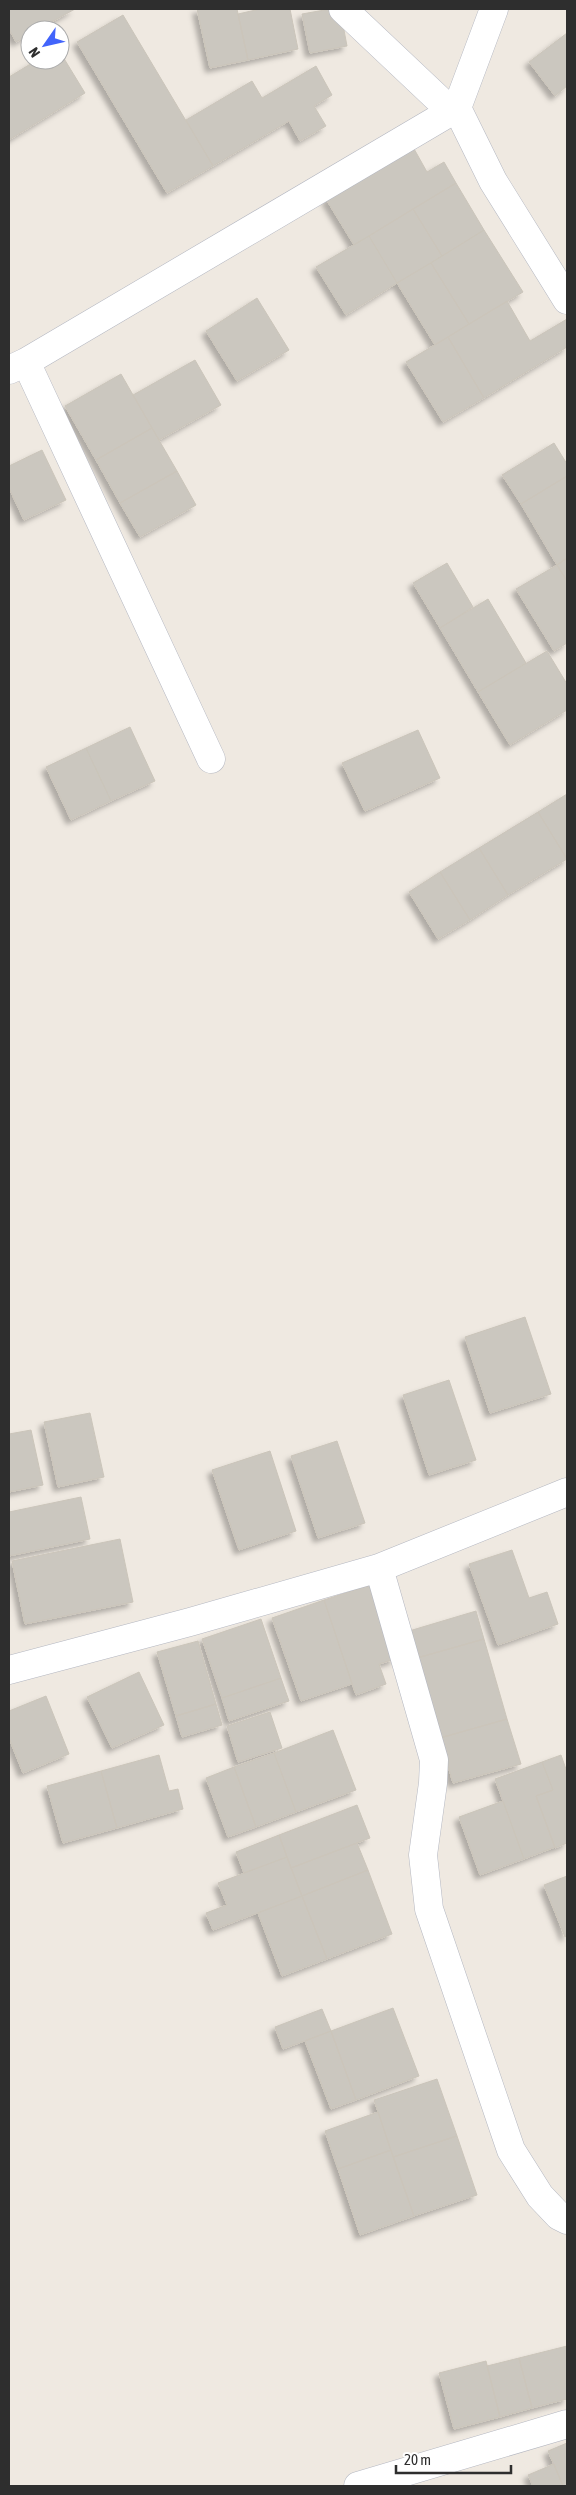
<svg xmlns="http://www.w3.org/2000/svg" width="576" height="2495" font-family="'Asap Condensed',sans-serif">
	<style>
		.building { fill: #cbc7bf; stroke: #cbc5ba; filter: url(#shadow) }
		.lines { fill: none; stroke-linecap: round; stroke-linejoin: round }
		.minor-casing { stroke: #b4b7c1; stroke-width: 29 }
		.minor { stroke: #fff; stroke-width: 28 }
	</style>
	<defs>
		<filter id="shadow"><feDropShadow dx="-4.5" dy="4.5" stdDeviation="2.5" flood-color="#0004"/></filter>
	</defs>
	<rect width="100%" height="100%" fill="#efe9e1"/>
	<!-- building -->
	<path class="building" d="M 9,9 L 75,9 L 37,30 L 30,30 L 30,34 L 16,42 L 9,29 Z
		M 197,9 L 237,9 L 248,60 L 210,68 Z
		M 260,9 L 290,9 L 298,49 L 248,60 L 238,14 Z
		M 330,9 L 340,9 L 347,46 L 310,53 L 302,14 Z
		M 123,15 L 213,166 L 167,193 L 77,42 Z
		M 567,33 L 567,86 L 555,96 L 529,62 Z
		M 60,52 L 85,93 L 9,140 L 9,77 L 37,60 L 60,60 Z
		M 316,66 L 332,95 L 314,106 L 326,126 L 300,141 L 289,121 L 213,166 L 186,120 L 252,81 L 262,98 Z
		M 413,147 L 427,172 L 444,162 L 456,183 L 354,245 L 326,199 Z
		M 456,183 L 484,230 L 442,256 L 413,209 Z
		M 413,209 L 442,256 L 397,283 L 369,236 Z
		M 484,230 L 523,292 L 469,324 L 431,263 Z
		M 369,236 L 397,283 L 346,315 L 316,267 Z
		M 431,263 L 469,324 L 435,345 L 397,283 Z
		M 257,298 L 289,350 L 237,381 L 206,331 Z
		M 507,301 L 530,341 L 567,319 L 567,347 L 484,398 L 448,337 Z
		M 448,337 L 484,398 L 443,422 L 406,362 Z
		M 195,360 L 221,405 L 159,440 L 133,395 Z
		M 121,374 L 152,428 L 96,460 L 65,406 Z
		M 152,428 L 177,471 L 120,503 L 96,460 Z
		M 554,443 L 567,464 L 567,476 L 521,504 L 502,475 Z
		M 42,450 L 66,500 L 24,520 L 9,488 L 9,466 Z
		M 177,471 L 196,505 L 140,537 L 120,503 Z
		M 567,476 L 567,558 L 557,565 L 521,504 Z
		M 567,558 L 567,581 L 557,565 Z
		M 447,563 L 473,607 L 440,628 L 413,583 Z
		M 557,565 L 567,581 L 567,643 L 554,651 L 516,589 Z
		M 488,599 L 526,663 L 478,692 L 440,628 Z
		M 547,651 L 567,684 L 567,710 L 510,745 L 478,692 Z
		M 130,727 L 155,781 L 111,801 L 86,748 Z
		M 418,730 L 440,778 L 365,811 L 342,763 Z
		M 86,748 L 111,801 L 71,820 L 46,767 Z
		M 567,794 L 567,859 L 538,812 Z
		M 538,812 L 567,859 L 508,895 L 479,848 Z
		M 479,848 L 508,895 L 470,920 L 440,872 Z
		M 440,872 L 470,920 L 438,939 L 409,892 Z
		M 525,1317 L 551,1394 L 490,1413 L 465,1337 Z
		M 449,1380 L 476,1460 L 429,1475 L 403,1395 Z
		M 90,1413 L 104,1477 L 58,1487 L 44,1422 Z
		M 31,1430 L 43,1485 L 9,1492 L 9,1434 Z
		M 337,1441 L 365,1523 L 318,1538 L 291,1456 Z
		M 270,1451 L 296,1531 L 239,1550 L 212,1470 Z
		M 81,1497 L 90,1539 L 9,1556 L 9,1512 Z
		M 120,1539 L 133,1602 L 25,1624 L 12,1561 Z
		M 512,1550 L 529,1598 L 547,1592 L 558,1624 L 498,1645 L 469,1564 Z
		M 370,1585 L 395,1659 L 379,1664 L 386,1684 L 356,1695 L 324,1600 Z
		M 324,1600 L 352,1684 L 301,1701 L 272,1618 Z
		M 476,1611 L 484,1639 L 417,1658 L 409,1631 Z
		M 261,1619 L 281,1678 L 222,1698 L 202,1639 Z
		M 484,1639 L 507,1719 L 440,1738 L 417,1658 Z
		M 198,1641 L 216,1704 L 176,1716 L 157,1652 Z
		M 139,1672 L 164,1725 L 112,1748 L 87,1697 Z
		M 281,1678 L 289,1701 L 229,1721 L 222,1698 Z
		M 46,1696 L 69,1754 L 23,1773 L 9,1738 L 9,1711 Z
		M 216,1704 L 222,1725 L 182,1737 L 176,1716 Z
		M 270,1712 L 282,1748 L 238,1762 L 227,1726 Z
		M 507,1719 L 521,1764 L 453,1783 L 440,1738 Z
		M 333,1730 L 356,1790 L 296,1812 L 274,1753 Z
		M 274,1753 L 296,1812 L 256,1827 L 234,1767 Z
		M 159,1755 L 169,1791 L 178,1789 L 183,1809 L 117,1828 L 101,1771 Z
		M 561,1755 L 567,1772 L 567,1843 L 555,1848 L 536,1796 L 553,1790 L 542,1762 Z
		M 542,1762 L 553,1790 L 536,1796 L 555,1847 L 524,1859 L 495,1779 Z
		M 234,1767 L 256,1827 L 228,1837 L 206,1778 Z
		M 101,1771 L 117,1828 L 63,1843 L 47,1786 Z
		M 503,1801 L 524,1859 L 480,1875 L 459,1817 Z
		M 357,1805 L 370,1838 L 291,1868 L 279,1835 Z
		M 279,1835 L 287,1857 L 244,1873 L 236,1852 Z
		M 357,1843 L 368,1870 L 302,1896 L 291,1868 Z
		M 287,1857 L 302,1896 L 213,1930 L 206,1913 L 227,1905 L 218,1883 Z
		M 368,1870 L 392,1934 L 327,1959 L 302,1896 Z
		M 567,1876 L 567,1936 L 565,1937 L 544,1885 Z
		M 302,1896 L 327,1959 L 282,1976 L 258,1913 Z
		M 393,2008 L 419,2076 L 356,2100 L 331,2031 Z
		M 322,2009 L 331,2031 L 283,2049 L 275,2027 Z
		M 331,2031 L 356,2100 L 331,2109 L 305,2041 Z
		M 437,2079 L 457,2136 L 393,2157 L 374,2100 Z
		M 378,2112 L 391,2150 L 338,2169 L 325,2131 Z
		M 457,2136 L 477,2195 L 414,2216 L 393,2157 Z
		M 391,2150 L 414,2216 L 360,2235 L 338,2169 Z
		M 567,2346 L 567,2399 L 532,2408 L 519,2358 Z
		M 519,2358 L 532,2408 L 500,2417 L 487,2366 Z
		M 486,2361 L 500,2417 L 454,2429 L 439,2373 Z
		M 567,2443 L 567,2486 L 563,2486 L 548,2451 Z
		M 554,2464 L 563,2486 L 533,2486 L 528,2475 Z"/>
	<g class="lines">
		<!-- minor casing -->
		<g class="minor-casing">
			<path id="minor" d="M 343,9 L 451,111
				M 494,9 L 457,108 L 493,181 L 567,300
				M 26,362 L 211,759
				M 9,370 L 26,362 L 457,108
				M 379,1568 L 434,1760 L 433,1783 L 423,1855 L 429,1909 L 511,2150 L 540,2196 L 559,2216 L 567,2220
				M 9,1670 L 190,1622 L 379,1568 L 567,1492
				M 358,2486 L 567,2424"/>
		</g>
		<!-- minor -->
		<use href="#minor" class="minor"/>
	</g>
	<!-- border -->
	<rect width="576" height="2495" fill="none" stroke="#2e2e2e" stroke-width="20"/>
	<!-- north arrow -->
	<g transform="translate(45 45) rotate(236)"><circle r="24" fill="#ffffff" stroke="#ababab"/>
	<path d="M0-4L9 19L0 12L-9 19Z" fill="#4264fb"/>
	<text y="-8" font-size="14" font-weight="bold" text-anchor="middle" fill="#2e2e2e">N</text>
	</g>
	<!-- scale -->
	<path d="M396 2465v8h115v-8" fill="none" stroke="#2e2e2e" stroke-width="2.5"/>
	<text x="404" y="2465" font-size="15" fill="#2e2e2e" stroke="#ffffff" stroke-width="4" paint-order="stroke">20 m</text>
</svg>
